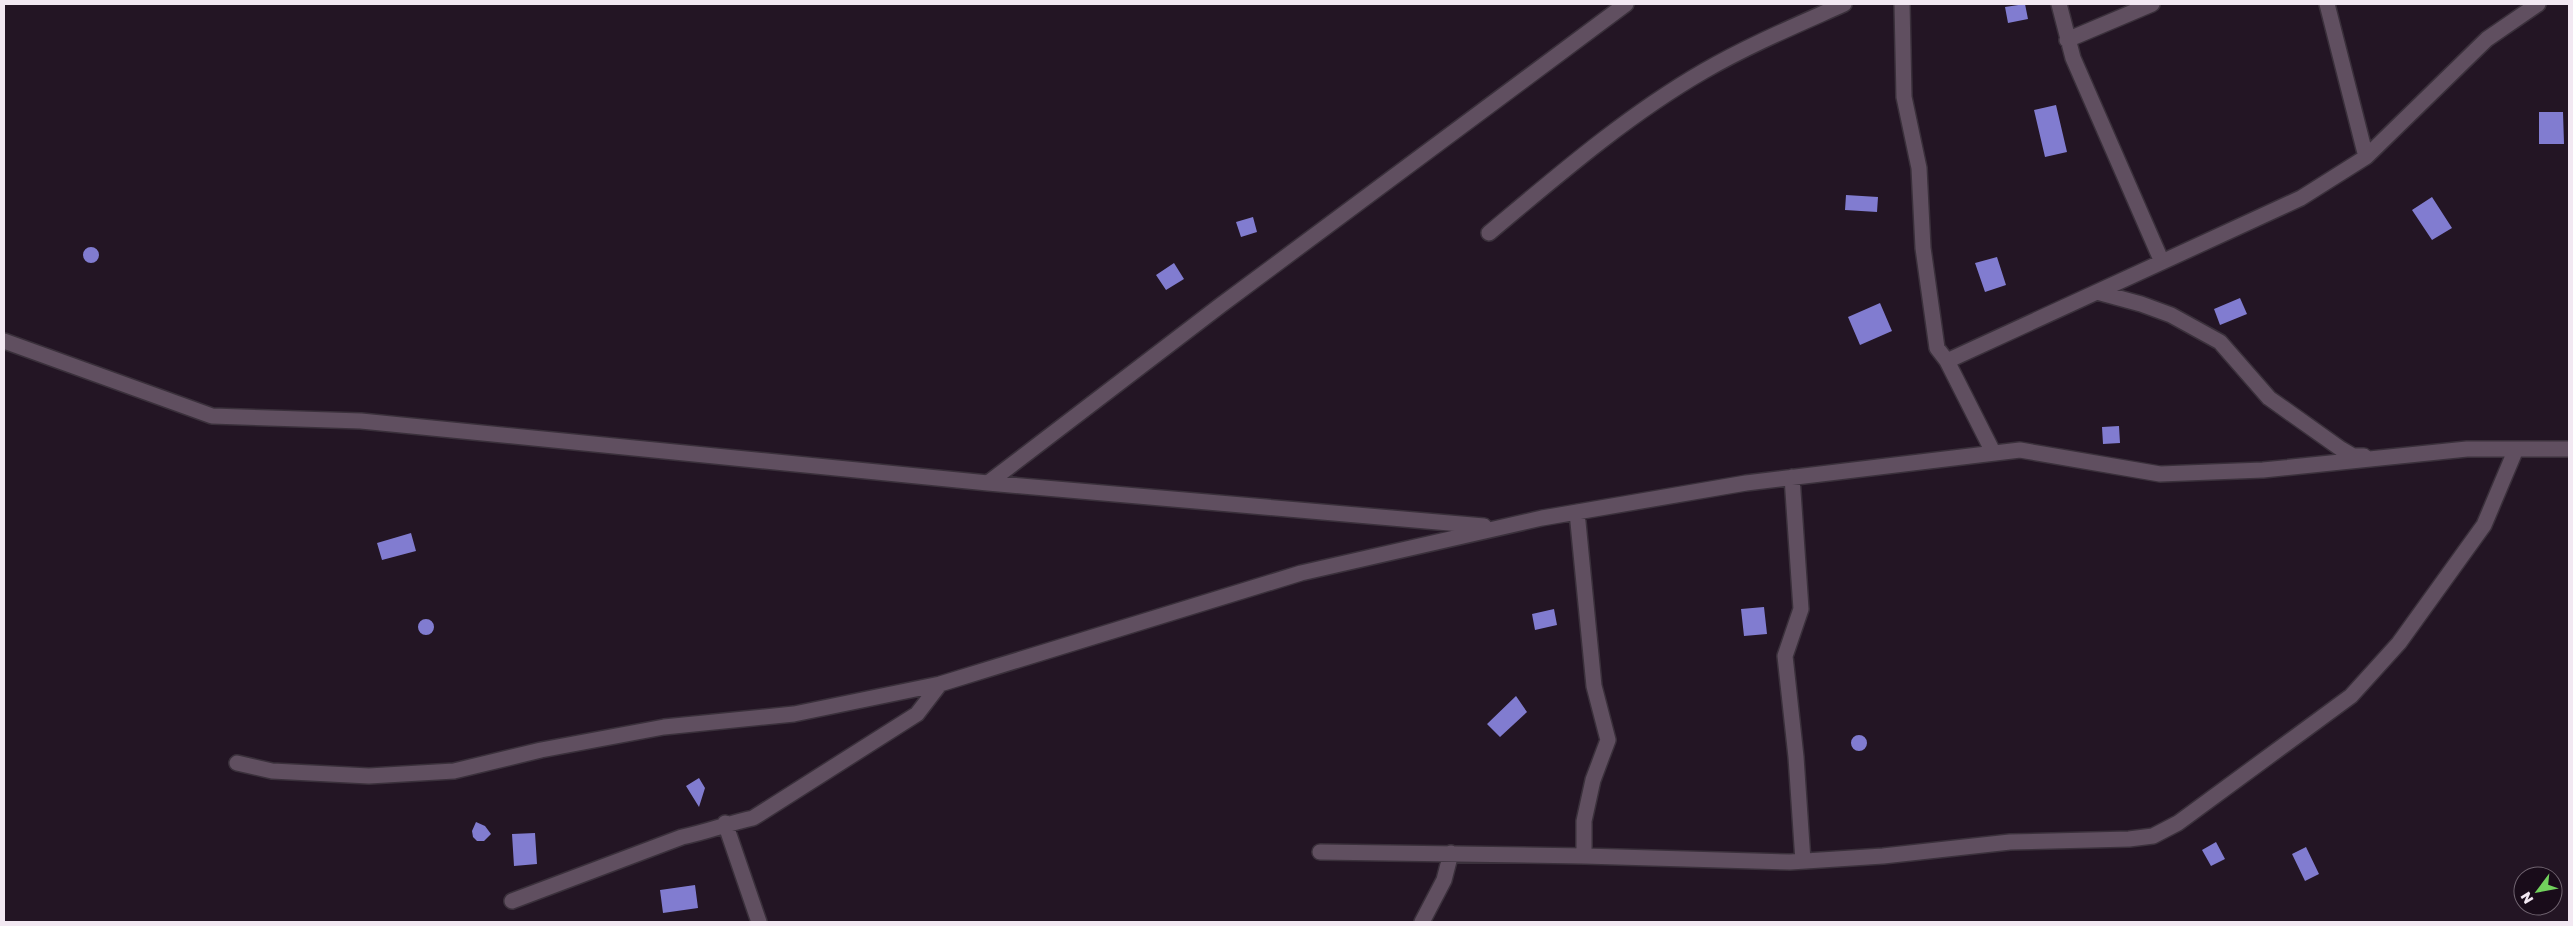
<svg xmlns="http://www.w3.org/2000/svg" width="2573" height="926" font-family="'Golos Text',sans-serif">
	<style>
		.building { fill: #817cd0 }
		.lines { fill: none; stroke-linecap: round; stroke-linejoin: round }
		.minor-casing { stroke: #3a303b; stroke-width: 18 }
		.minor { stroke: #604f60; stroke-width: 15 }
	</style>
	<rect width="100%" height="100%" fill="#231524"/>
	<!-- building -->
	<path class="building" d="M 2025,4 L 2028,19 L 2008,23 L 2005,7 Z
		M 2056,105 L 2067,152 L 2045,157 L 2034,110 Z
		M 2539,112 L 2563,112 L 2564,144 L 2539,144 Z
		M 1846,195 L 1878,197 L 1877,212 L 1845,210 Z
		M 2432,197 L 2452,228 L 2432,240 L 2412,210 Z
		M 1253,217 L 1257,232 L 1241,237 L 1236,222 Z
		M83 255a8 8 0 1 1 16 0a8 8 0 1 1-16 0Z
		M 1997,257 L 2006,285 L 1985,292 L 1975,263 Z
		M 1174,263 L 1184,279 L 1166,290 L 1156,275 Z
		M 2240,298 L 2247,314 L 2220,325 L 2214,309 Z
		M 1880,303 L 1892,331 L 1860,345 L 1848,317 Z
		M 2119,426 L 2120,443 L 2103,444 L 2102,427 Z
		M 411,533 L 416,551 L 382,560 L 377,543 Z
		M 1764,607 L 1767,634 L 1744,636 L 1741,609 Z
		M 1554,609 L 1557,625 L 1535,630 L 1532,614 Z
		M418 627a8 8 0 1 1 16 0a8 8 0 1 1-16 0Z
		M 1516,696 L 1527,712 L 1500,737 L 1487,724 Z
		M1851 743a8 8 0 1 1 16 0a8 8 0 1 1-16 0Z
		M 699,778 L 705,788 L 699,807 L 686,786 Z
		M 476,822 L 485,826 L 491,834 L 484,841 L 477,841 L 473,837 L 472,831 Z
		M 535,833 L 537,864 L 514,866 L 512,834 Z
		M 2216,842 L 2225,859 L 2211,866 L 2202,850 Z
		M 2306,847 L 2319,874 L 2305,881 L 2292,854 Z
		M 695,885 L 698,908 L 663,913 L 660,890 Z"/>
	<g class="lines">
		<!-- minor casing -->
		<g class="minor-casing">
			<path id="minor" d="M 1902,4 L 1904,97 L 1919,168 L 1923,248 L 1937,348 L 1947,361 L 1993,452
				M 2059,4 L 2073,58 L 2162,262
				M 2327,4 L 2366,157
				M 2067,40 L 2152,4
				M 1489,233 C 1557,176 1626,116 1704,71 C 1749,45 1797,25 1844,4
				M 2097,292 L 2141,304 L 2171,315 L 2220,342 L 2269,398 L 2341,449 L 2353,456 L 2364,456
				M 4,341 L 212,416 L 361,421 L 988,483 L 1484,526
				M 1947,361 L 2301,198 L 2366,157 L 2487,39 L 2538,4
				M 1792,477 L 1801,609 L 1785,656 L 1796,757 L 1803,861
				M 988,483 L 1221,305 L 1626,4
				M 1577,512 L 1594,686 L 1608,740 L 1593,780 L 1584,821 L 1584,856
				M 237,763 L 272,771 L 369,776 L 454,771 L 541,750 L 664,727 L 794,714 L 940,684 L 1301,573 L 1542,518 L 1746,483 L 2020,450 L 2160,474 L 2263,470 L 2467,449 L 2569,449
				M 725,823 L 759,922
				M 1320,852 L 1584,856 L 1790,862 L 1883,856 L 2010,842 L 2129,839 L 2153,836 L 2178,823 L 2351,696 L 2399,643 L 2484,525 L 2516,449
				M 512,901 L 682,837 C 707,832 729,823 753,818 L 917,714 L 940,684
				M 1422,922 L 1444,880 L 1451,853"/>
		</g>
		<!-- minor -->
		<use href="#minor" class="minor"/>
	</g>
	<!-- border -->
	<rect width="2573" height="926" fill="none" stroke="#f2e8f2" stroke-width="10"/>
	<!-- north arrow -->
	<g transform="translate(2538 891) rotate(238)"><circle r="24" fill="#190c1a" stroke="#706470"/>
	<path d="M0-4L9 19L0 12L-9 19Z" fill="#72d25d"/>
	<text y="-8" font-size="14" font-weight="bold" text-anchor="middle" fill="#f2e8f2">N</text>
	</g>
</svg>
